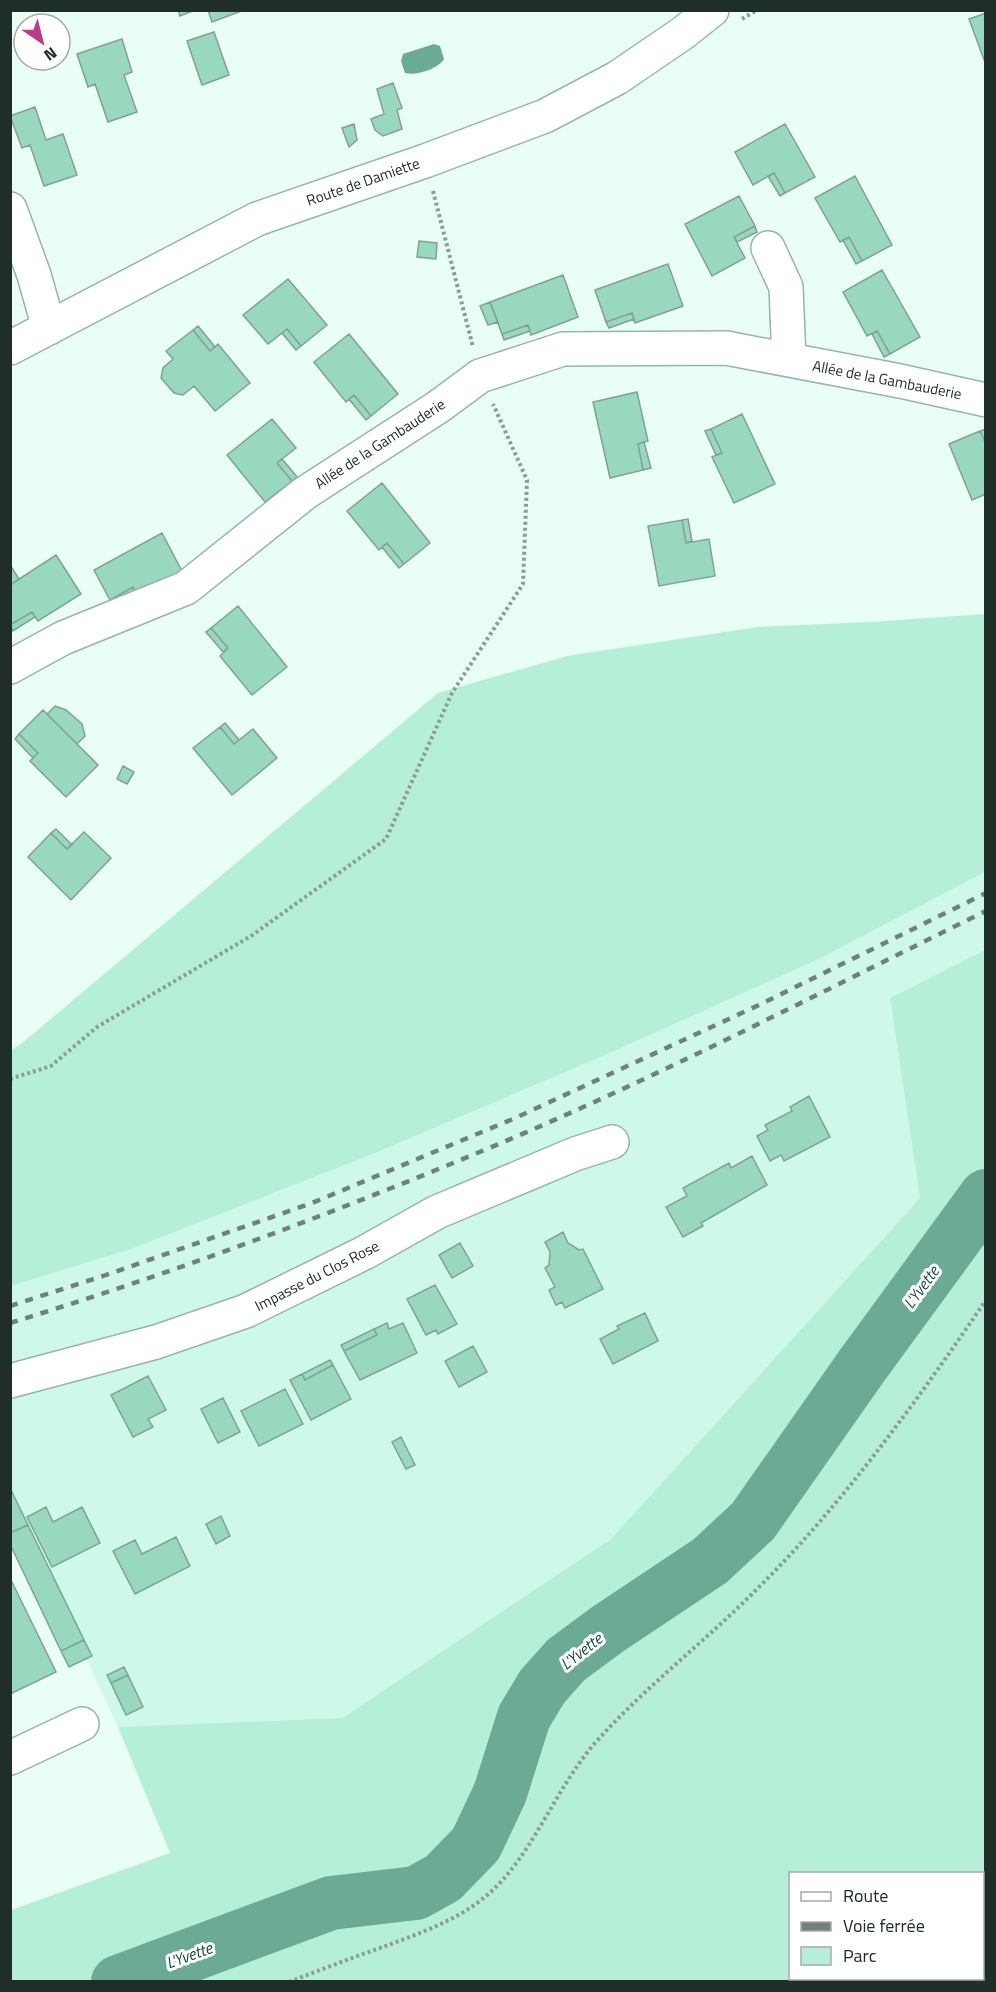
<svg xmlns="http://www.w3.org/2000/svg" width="996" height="1992" font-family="'Titillium Web',sans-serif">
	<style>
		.built { fill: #cef9e8 }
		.green { fill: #b6efd8; fill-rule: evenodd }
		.water { fill: #6cab93 }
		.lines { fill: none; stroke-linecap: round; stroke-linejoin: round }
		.stream { stroke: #6cab93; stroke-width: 9 }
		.river { stroke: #6cab93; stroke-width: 54 }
		.building { fill: #98d8bf; stroke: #81a194; stroke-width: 1.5 }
		.minor-casing { stroke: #95b6a9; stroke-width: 36 }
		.path { stroke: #8b9d96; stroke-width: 4; stroke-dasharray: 3 3; stroke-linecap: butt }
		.minor { stroke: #fff; stroke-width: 33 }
		.rail { stroke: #708179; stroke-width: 4.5; stroke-dasharray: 8 8; stroke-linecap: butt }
		.labels { text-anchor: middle; stroke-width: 6; stroke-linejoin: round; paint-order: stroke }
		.street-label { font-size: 15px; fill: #202e28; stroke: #fff }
		.water-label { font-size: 16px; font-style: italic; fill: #144938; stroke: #fff }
	</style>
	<rect width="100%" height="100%" fill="#e9fef5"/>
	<!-- built -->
	<path class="built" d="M 985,872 L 985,950 L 890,998 L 920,1198 L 611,1539 L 342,1718 L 118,1727 L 11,1497 L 10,1286 L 134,1248 L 378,1152 L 603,1056 L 819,959 Z"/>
	<!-- green -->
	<path class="green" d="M 985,614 L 985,872 L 819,959 L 603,1056 L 378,1152 L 134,1248 L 11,1286 L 11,1050 L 21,1044 L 438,693 L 567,656 L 757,627 L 870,622 Z
		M 985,950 L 985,1981 L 118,1981 L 243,1935 L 114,1981 L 11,1981 L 11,1910 L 170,1853 L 118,1727 L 342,1718 L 611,1539 L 920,1198 L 890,998 ZM 790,1874 L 982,1874 L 982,1978 L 790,1978 Z"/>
	<!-- water -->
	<path class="water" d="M 434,44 L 440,46 L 444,59 C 438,69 416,76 405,73 L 401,61 L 403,54 Z"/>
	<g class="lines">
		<!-- stream -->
		<path class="stream" d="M 982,1899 L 986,1896
			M 882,1982 L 886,1978"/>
		<!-- river -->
		<path class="river" d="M 118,1982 L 331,1903 L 416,1893 L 443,1878 L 476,1844 L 500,1793 L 524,1717 L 542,1687 L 566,1660 L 608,1629 L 710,1561 L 753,1521 L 861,1367 L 986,1196"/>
	</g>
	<!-- building -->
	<path class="building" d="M 178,10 L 195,10 L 180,16 Z
		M 208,10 L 244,10 L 212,22 Z
		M 986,13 L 986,65 L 969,19 Z
		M 214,32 L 229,75 L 202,85 L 187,41 Z
		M 122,39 L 132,72 L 124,75 L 137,112 L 108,122 L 95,84 L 88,87 L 77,54 Z
		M 393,83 L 402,108 L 397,110 L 402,129 L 383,136 L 375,130 L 371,119 L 384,114 L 377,89 Z
		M 35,107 L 46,140 L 63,134 L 77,175 L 44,186 L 30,145 L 22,148 L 10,116 Z
		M 354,124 L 357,140 L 349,147 L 342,128 Z
		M 785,124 L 815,177 L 785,193 L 774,173 L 753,185 L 735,152 Z
		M 774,173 L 785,193 L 780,196 L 768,176 Z
		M 855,176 L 892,245 L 862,261 L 849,237 L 840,242 L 815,198 Z
		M 739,196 L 755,226 L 734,237 L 745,258 L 712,276 L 685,224 Z
		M 755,226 L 757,232 L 737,242 L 734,237 Z
		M 849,237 L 862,261 L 856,264 L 843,240 Z
		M 419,241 L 437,243 L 436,259 L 417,257 Z
		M 668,264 L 683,306 L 635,323 L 632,313 L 606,322 L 595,290 Z
		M 882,270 L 920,337 L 890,354 L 877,331 L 867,336 L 843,292 Z
		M 563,275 L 578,317 L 531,335 L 528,325 L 502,334 L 490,302 Z
		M 288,279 L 327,325 L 301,346 L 287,329 L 268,344 L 243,315 Z
		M 490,302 L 498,322 L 488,325 L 480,306 Z
		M 632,313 L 634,319 L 609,328 L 606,322 Z
		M 528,325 L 530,331 L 504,340 L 502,334 Z
		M 198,326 L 215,347 L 210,351 L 193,330 Z
		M 287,329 L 301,346 L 296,350 L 282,333 Z
		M 193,330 L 210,351 L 218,344 L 250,383 L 215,411 L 194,386 L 183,395 L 174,393 L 161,378 L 163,368 L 173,359 L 166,351 Z
		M 877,331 L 890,354 L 884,357 L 872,334 Z
		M 349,334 L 398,394 L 371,416 L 354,395 L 346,402 L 314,362 Z
		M 637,392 L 648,441 L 638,444 L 643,470 L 610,478 L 593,402 Z
		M 354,395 L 371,416 L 366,420 L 349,399 Z
		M 742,414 L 775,484 L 734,503 L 712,457 L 722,453 L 711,429 Z
		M 272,419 L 296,448 L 277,463 L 292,481 L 265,502 L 227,455 Z
		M 711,429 L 722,453 L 716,455 L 705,431 Z
		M 986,429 L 986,444 L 980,431 Z
		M 980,431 L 986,444 L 986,494 L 972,500 L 949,444 Z
		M 644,442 L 651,468 L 643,470 L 638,444 Z
		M 282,459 L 297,477 L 292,481 L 277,463 Z
		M 382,483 L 430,543 L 404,564 L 387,543 L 379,550 L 347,511 Z
		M 688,519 L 692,541 L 686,543 L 682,520 Z
		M 682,520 L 686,543 L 709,539 L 715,576 L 659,586 L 648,526 Z
		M 162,533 L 183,573 L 139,597 L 133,587 L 110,600 L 94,570 Z
		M 387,543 L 404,564 L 399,568 L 382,547 Z
		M 56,555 L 81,594 L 38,621 L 32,612 L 10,625 L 10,585 Z
		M 12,568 L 19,579 L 10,585 L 10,569 Z
		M 133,587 L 136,593 L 113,605 L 110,600 Z
		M 238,606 L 287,667 L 252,695 L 220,656 L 228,648 L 211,628 Z
		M 32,612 L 35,617 L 13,631 L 10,625 Z
		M 211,628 L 228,648 L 223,652 L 206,632 Z
		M 55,706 L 66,710 L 82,724 L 85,736 L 77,744 L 47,714 Z
		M 43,710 L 98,765 L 66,797 L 30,761 L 38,753 L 19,734 Z
		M 225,723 L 239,740 L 234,744 L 220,727 Z
		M 220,727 L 234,744 L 253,729 L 277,758 L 232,795 L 193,748 Z
		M 19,734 L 38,753 L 33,758 L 15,739 Z
		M 123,766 L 134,772 L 127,784 L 117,779 Z
		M 56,829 L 72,845 L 67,849 L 51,833 Z
		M 84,832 L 111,858 L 71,900 L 28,857 L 51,833 L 67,849 Z
		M 809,1096 L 830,1137 L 784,1161 L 781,1155 L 770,1161 L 757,1136 L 768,1130 L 765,1125 L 792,1111 L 790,1107 Z
		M 752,1156 L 767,1185 L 701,1223 L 703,1226 L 683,1237 L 666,1207 L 687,1196 L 683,1188 L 729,1163 L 731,1168 Z
		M 563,1232 L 568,1243 L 579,1250 L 583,1249 L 603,1289 L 565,1308 L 562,1302 L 556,1305 L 549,1290 L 555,1287 L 545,1268 L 549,1265 L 550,1252 L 545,1242 Z
		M 460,1243 L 473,1266 L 452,1278 L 439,1255 Z
		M 435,1285 L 457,1324 L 438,1334 L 436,1330 L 426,1335 L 407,1299 Z
		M 645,1313 L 658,1341 L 613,1364 L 600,1339 L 619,1329 L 617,1326 Z
		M 387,1323 L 389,1329 L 403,1323 L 417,1353 L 360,1380 L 344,1351 L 377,1335 L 374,1329 Z
		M 374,1329 L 377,1335 L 344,1351 L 341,1345 Z
		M 473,1346 L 487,1372 L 459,1387 L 445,1361 Z
		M 330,1360 L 333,1365 L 305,1380 L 302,1374 Z
		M 333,1365 L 351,1399 L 311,1420 L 290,1380 L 302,1374 L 305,1380 Z
		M 148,1376 L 166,1410 L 148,1419 L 153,1427 L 133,1437 L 111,1395 Z
		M 285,1389 L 303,1424 L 259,1446 L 241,1411 Z
		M 223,1398 L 240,1432 L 218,1443 L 201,1409 Z
		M 401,1437 L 415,1465 L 406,1469 L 392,1442 Z
		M 10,1488 L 28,1525 L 10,1533 Z
		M 46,1507 L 53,1522 L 82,1507 L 100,1543 L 52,1567 L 27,1517 Z
		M 221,1516 L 230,1536 L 216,1544 L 206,1524 Z
		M 28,1525 L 84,1640 L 61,1651 L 10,1544 L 10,1533 Z
		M 176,1537 L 190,1566 L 135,1594 L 113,1551 L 135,1540 L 142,1554 Z
		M 10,1578 L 56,1672 L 10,1694 Z
		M 84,1640 L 92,1656 L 69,1667 L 61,1651 Z
		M 124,1667 L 128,1675 L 111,1683 L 107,1675 Z
		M 128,1675 L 143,1707 L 126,1715 L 111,1683 Z"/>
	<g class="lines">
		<!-- minor casing -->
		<g class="minor-casing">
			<path id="minor" d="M 10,209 L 34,275 L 49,328
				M 768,248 L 786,287 L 789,360
				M 10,348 L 257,219 L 425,161 L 545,116 L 617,78 L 683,33 L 712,10
				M 10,667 L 63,638 L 186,588 L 305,493 L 438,407 L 480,376 L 563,349 L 726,348 L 900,381 L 986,400
				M 10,1381 L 156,1342 L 246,1311 L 364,1253 L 437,1212 L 575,1154 L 612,1142
				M 10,1758 L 82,1724"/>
		</g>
		<!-- path -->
		<path class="path" d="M 742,19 L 757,10
			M 433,191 L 473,347
			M 10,1079 L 51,1066 L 97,1027 L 251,936 L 386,839 L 452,693 L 523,584 L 527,480 L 493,404
			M 289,1982 C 320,1970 351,1958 383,1947 C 417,1934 457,1921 486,1896 C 532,1858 555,1788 596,1742 C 644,1688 701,1645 752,1594 C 840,1508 917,1401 986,1300"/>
		<!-- minor -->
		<use href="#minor" class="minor"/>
		<!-- rail -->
		<path class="rail" d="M 10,1306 L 103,1276 L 312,1203 L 513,1119 L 759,1005 L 986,893
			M 10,1323 C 183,1270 353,1206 520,1135 C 678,1067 831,987 986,911"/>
	</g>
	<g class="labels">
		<!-- street labels -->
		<g class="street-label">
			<text transform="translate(363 182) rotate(-19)" y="5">Route de Damiette</text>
			<text transform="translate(887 380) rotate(11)" y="5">Allée de la Gambauderie</text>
			<text transform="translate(380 444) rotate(-33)" y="5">Allée de la Gambauderie</text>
			<text transform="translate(317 1276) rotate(-27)" y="5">Impasse du Clos Rose</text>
		</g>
		<!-- water labels -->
		<g class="water-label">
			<text transform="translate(921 1287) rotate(-54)" y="6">L'Yvette</text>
			<text transform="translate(581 1651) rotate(-38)" y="6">L'Yvette</text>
			<text transform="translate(189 1955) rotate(-20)" y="6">L'Yvette</text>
		</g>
	</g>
	<!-- border -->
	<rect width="996" height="1992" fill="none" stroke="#202e28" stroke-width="24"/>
	<!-- legend -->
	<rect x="789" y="1872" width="195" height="108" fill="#ffffff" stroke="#a6aba9" stroke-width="1.5"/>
	<rect x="801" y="1892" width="30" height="9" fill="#ffffff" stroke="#a6aba9" stroke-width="1.5"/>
	<text x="843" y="1902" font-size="18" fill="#202e28">Route</text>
	<rect x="801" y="1922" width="30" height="9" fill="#708179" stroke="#a6aba9" stroke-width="1.5"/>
	<text x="843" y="1932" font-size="18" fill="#202e28">Voie ferrée</text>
	<rect x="801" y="1947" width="30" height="18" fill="#b6efd8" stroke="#a6aba9" stroke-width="1.5"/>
	<text x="843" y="1962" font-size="18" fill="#202e28">Parc</text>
	<!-- north arrow -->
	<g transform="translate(42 42) rotate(145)"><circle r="28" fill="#ffffff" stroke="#a6aba9" stroke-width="1.5"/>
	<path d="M0-4.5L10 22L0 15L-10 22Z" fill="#bb3b86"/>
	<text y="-9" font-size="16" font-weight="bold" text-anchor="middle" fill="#202e28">N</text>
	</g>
</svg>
